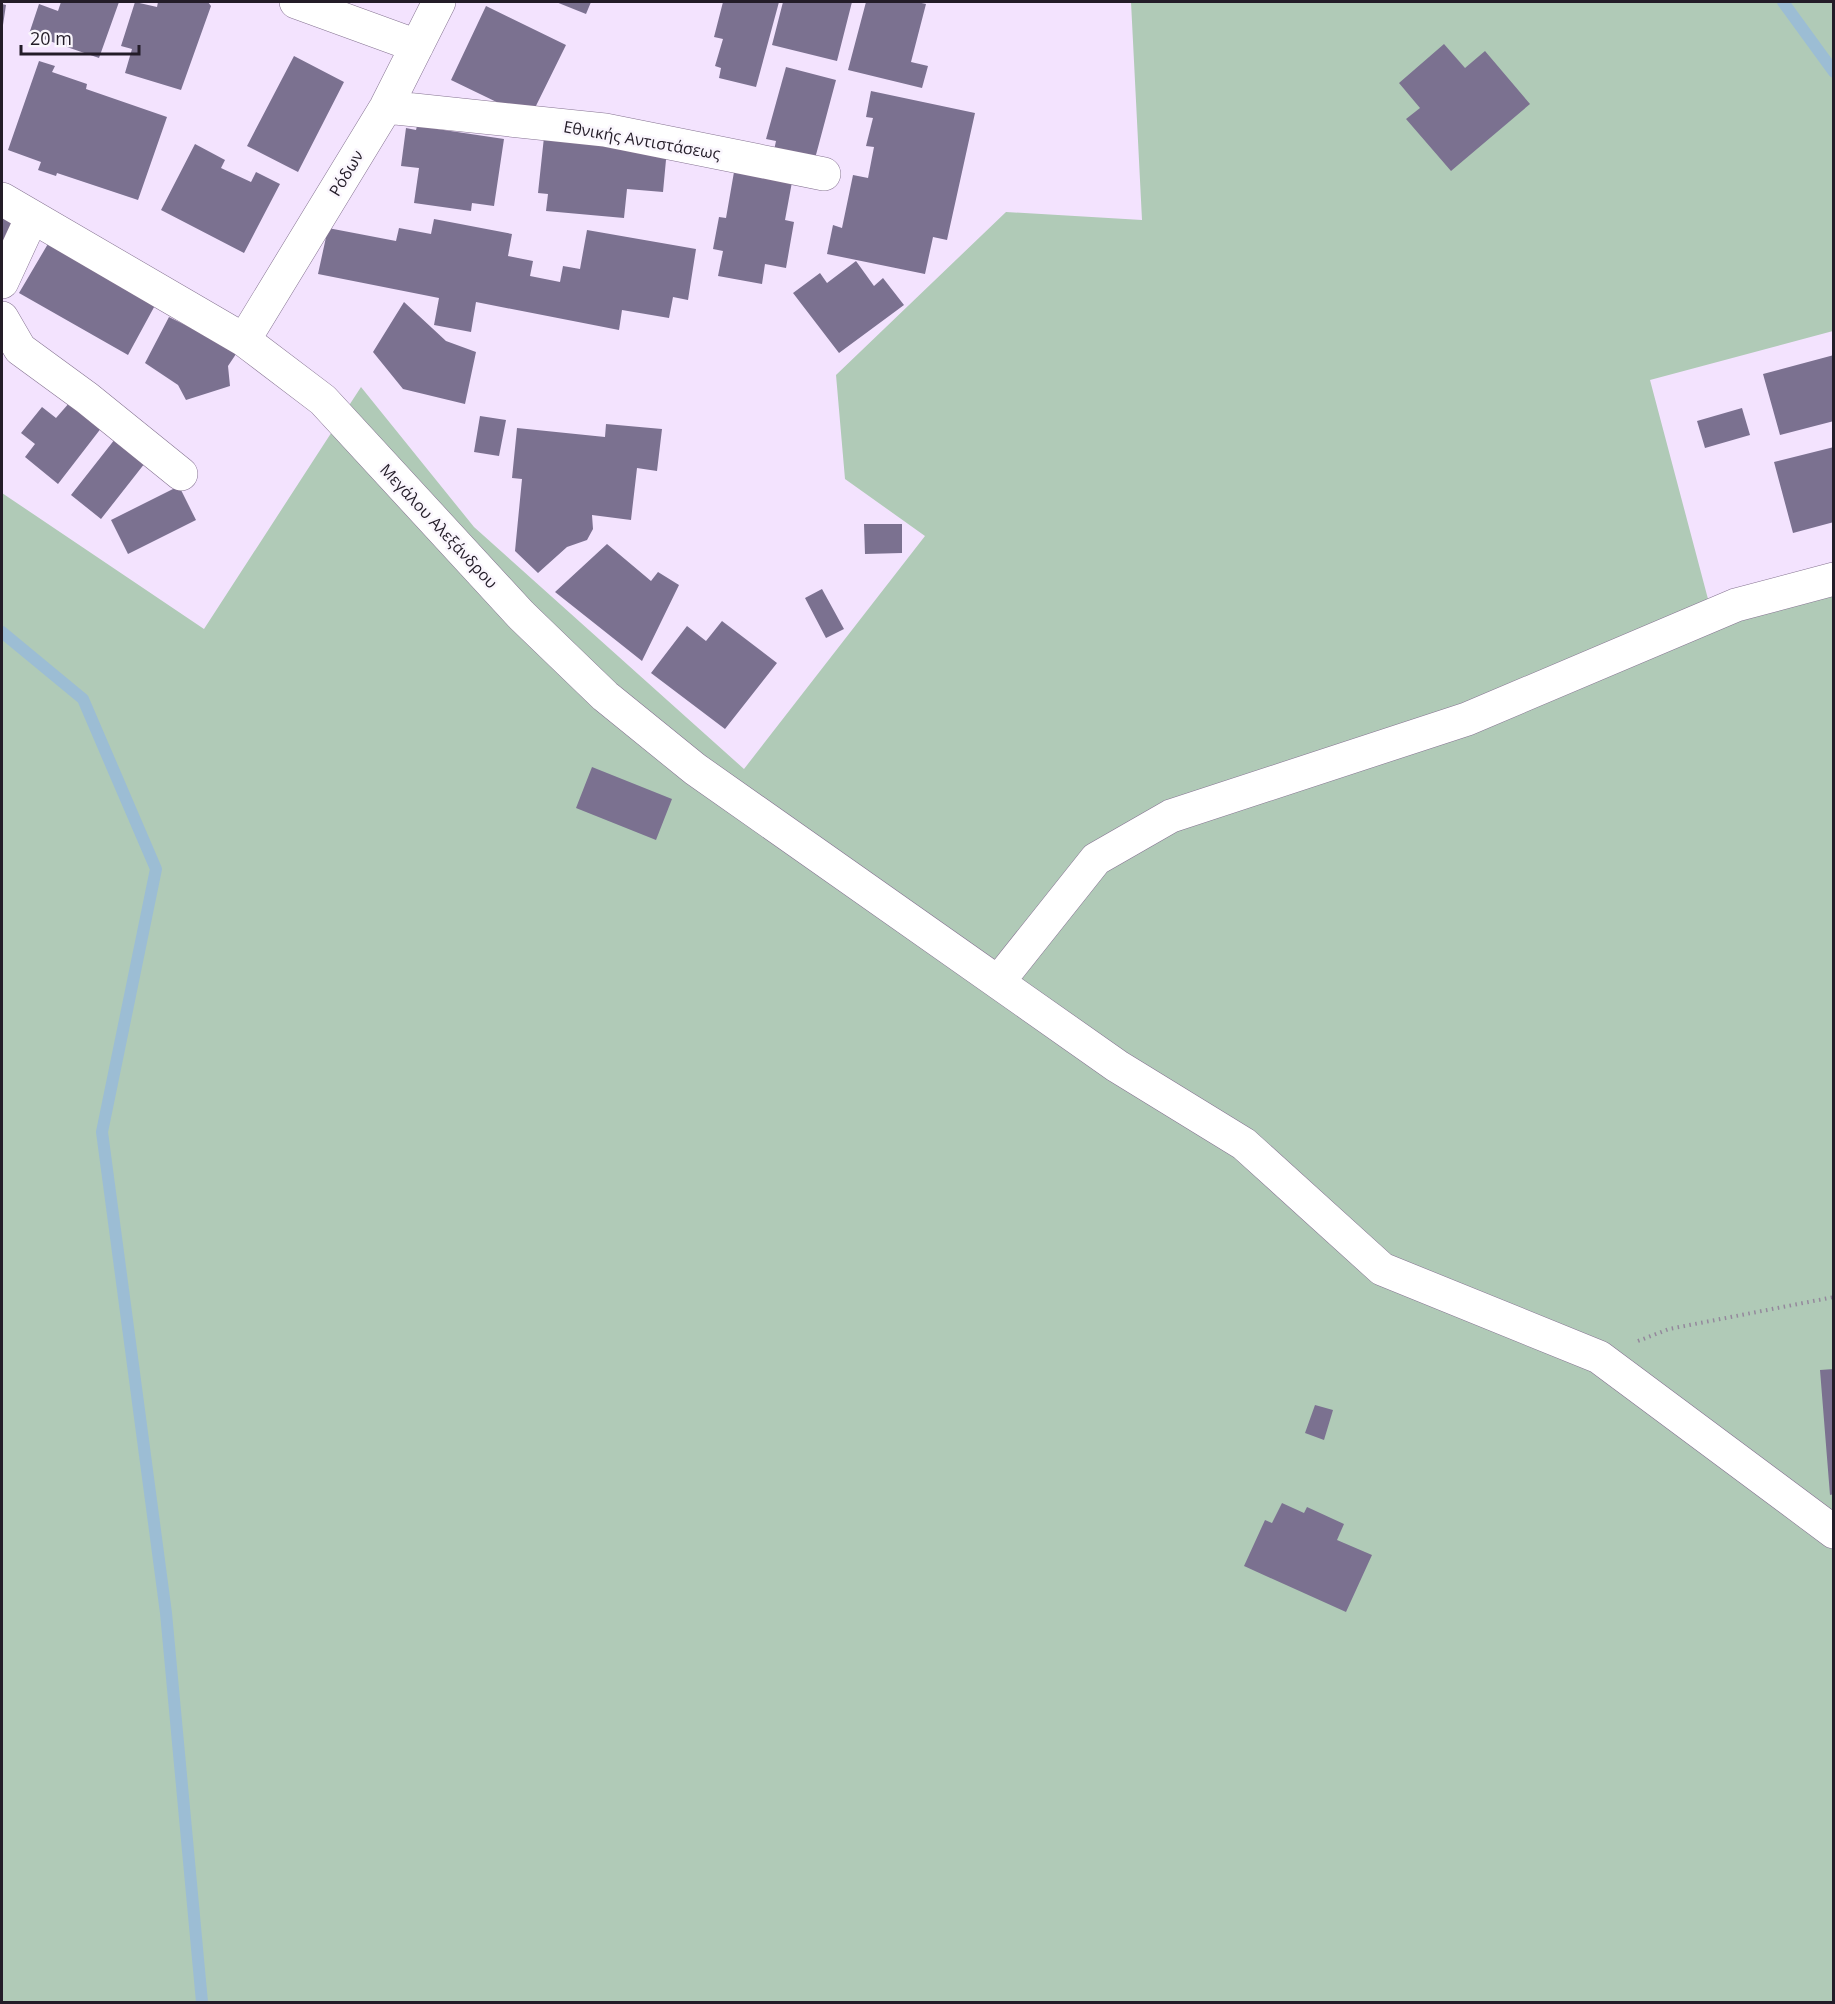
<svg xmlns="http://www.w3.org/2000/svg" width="1835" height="2004" font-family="'Open Sans',sans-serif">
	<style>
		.green { fill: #b0cab7 }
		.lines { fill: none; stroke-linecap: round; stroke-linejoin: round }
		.stream { stroke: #9cbdd4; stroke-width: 12 }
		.building { fill: #7b7190 }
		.minor-casing { stroke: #857391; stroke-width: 34 }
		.path { stroke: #94889c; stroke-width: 4; stroke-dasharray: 1.5 4.5; stroke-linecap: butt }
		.minor { stroke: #fff; stroke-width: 33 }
		.labels { text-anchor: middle; stroke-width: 5; stroke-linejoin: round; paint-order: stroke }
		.street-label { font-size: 16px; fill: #231c28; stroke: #faf6fd }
	</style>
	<rect width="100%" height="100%" fill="#f3e3fe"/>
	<!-- green -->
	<path class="green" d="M 1131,2 L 1833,2 L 1833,331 L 1650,380 L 1708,599 L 1833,564 L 1833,2002 L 2,2002 L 2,493 L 204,629 L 361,387 L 474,527 L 744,769 L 925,536 L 845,479 L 836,375 L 1006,212 L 1142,220 Z"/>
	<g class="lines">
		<!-- stream -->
		<path class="stream" d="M 1783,2 L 1834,72
			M 2,632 L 83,699 L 156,869 L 102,1132 L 166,1613 L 202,2002"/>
	</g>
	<!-- building -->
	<path class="building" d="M 61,2 L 119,2 L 99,58 L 29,34 L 39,4 L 58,11 Z
		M 135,2 L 157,7 L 158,2 L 208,2 L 211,6 L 181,90 L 125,73 L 132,49 L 121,46 Z
		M 556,2 L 591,2 L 586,14 Z
		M 723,2 L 779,2 L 756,87 L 719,78 L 721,68 L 715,66 L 723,39 L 714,37 Z
		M 783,2 L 852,2 L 837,61 L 772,45 Z
		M 866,2 L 917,2 L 926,4 L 911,62 L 928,66 L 922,88 L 848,70 Z
		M 2,4 L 6,5 L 3,25 L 2,25 Z
		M 486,6 L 566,45 L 530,118 L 451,80 Z
		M 1444,44 L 1465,68 L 1485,51 L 1530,104 L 1451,171 L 1406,119 L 1420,108 L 1399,83 Z
		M 294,56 L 344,82 L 298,172 L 247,146 Z
		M 39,61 L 55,66 L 52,72 L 87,84 L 86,89 L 167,117 L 138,200 L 57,173 L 56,176 L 38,170 L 41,162 L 8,150 Z
		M 786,67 L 836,80 L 813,166 L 773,155 L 776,141 L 766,139 Z
		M 871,91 L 975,113 L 947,240 L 933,237 L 925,274 L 827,254 L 833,225 L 842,228 L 853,175 L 868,178 L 874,147 L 866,146 L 873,118 L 866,117 Z
		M 417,126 L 504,139 L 494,206 L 472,203 L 471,211 L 414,203 L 419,168 L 401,166 L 406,128 L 416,130 Z
		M 544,137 L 667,149 L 663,192 L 627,189 L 624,218 L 546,211 L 548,194 L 538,193 Z
		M 195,144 L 225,160 L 221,168 L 251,182 L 256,172 L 280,184 L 244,253 L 161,210 Z
		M 734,172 L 792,182 L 785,220 L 794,222 L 786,268 L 765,264 L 762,284 L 718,276 L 723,251 L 713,249 L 719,217 L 726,218 Z
		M 2,218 L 12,221 L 2,250 Z
		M 434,219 L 512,234 L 508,256 L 533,261 L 530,276 L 560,282 L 563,266 L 580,269 L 587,230 L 696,249 L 688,300 L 673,297 L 669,318 L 622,310 L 619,330 L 476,302 L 471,332 L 434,325 L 439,298 L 318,274 L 328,228 L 396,241 L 399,228 L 431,234 Z
		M 52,237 L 159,298 L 128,355 L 19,293 Z
		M 856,261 L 874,286 L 883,278 L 904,305 L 839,353 L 793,293 L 820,273 L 827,283 Z
		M 404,302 L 446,341 L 476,352 L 465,404 L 403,389 L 373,352 Z
		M 169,317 L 238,351 L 228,366 L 230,386 L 186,400 L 178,385 L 145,363 Z
		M 1834,355 L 1834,421 L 1780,435 L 1763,374 Z
		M 70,402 L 102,427 L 58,484 L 25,457 L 35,444 L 21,433 L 42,407 L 56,418 Z
		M 1742,408 L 1750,435 L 1705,448 L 1697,421 Z
		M 480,416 L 506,420 L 499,456 L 474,452 Z
		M 606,424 L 662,429 L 657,471 L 637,468 L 631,520 L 592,515 L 593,529 L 587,540 L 567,547 L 538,573 L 515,551 L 522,479 L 512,478 L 517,428 L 605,437 Z
		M 115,439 L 145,463 L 101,519 L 71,495 Z
		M 1834,447 L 1834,522 L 1793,533 L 1774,462 Z
		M 179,486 L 196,520 L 128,554 L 111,520 Z
		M 864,524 L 902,524 L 902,553 L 865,554 Z
		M 607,544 L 651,581 L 658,572 L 679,585 L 642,661 L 555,592 Z
		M 822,589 L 844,629 L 826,638 L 805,598 Z
		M 722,621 L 777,663 L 725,729 L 651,673 L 687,626 L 706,641 Z
		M 592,767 L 672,799 L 656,840 L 576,808 Z
		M 1834,1369 L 1834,1494 L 1830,1495 L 1820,1370 Z
		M 1315,1405 L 1333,1410 L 1324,1440 L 1305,1433 Z
		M 1282,1503 L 1304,1513 L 1307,1507 L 1344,1524 L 1337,1540 L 1372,1555 L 1346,1612 L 1244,1566 L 1265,1520 L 1272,1523 Z"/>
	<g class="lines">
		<!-- minor casing -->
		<g class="minor-casing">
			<path id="minor" d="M 296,2 L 417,46
				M 386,107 L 605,130 L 824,174
				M 2,199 L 244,340 L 323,400 L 521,615 L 605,696 L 695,769 L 1117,1066 L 1244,1144 L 1382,1269 L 1599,1357 L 1834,1532
				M 2,282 L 32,217
				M 2,318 L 20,349 L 87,398 L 181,474
				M 244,340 L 386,107 L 439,2
				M 998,982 L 1096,859 L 1171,816 L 1467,719 L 1736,605 L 1834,579"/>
		</g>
		<!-- path -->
		<path class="path" d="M 1638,1341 L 1669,1329 L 1834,1297"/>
		<!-- minor -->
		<use href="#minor" class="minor"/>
	</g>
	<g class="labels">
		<!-- street labels -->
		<g class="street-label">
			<text transform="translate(642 140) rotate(10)" y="6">Εθνικής Αντιστάσεως</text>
			<text transform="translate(346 173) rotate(-59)" y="6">Ρόδων</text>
			<text transform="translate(439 526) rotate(47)" y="6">Μεγάλου Αλεξάνδρου</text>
		</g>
	</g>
	<!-- border -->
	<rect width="1835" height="2004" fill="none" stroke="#231c28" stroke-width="6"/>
	<!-- scale -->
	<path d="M21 45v9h118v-9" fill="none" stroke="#231c28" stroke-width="3"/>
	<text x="30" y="45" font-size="18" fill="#231c28" stroke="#faf6fd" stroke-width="4.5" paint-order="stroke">20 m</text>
</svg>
